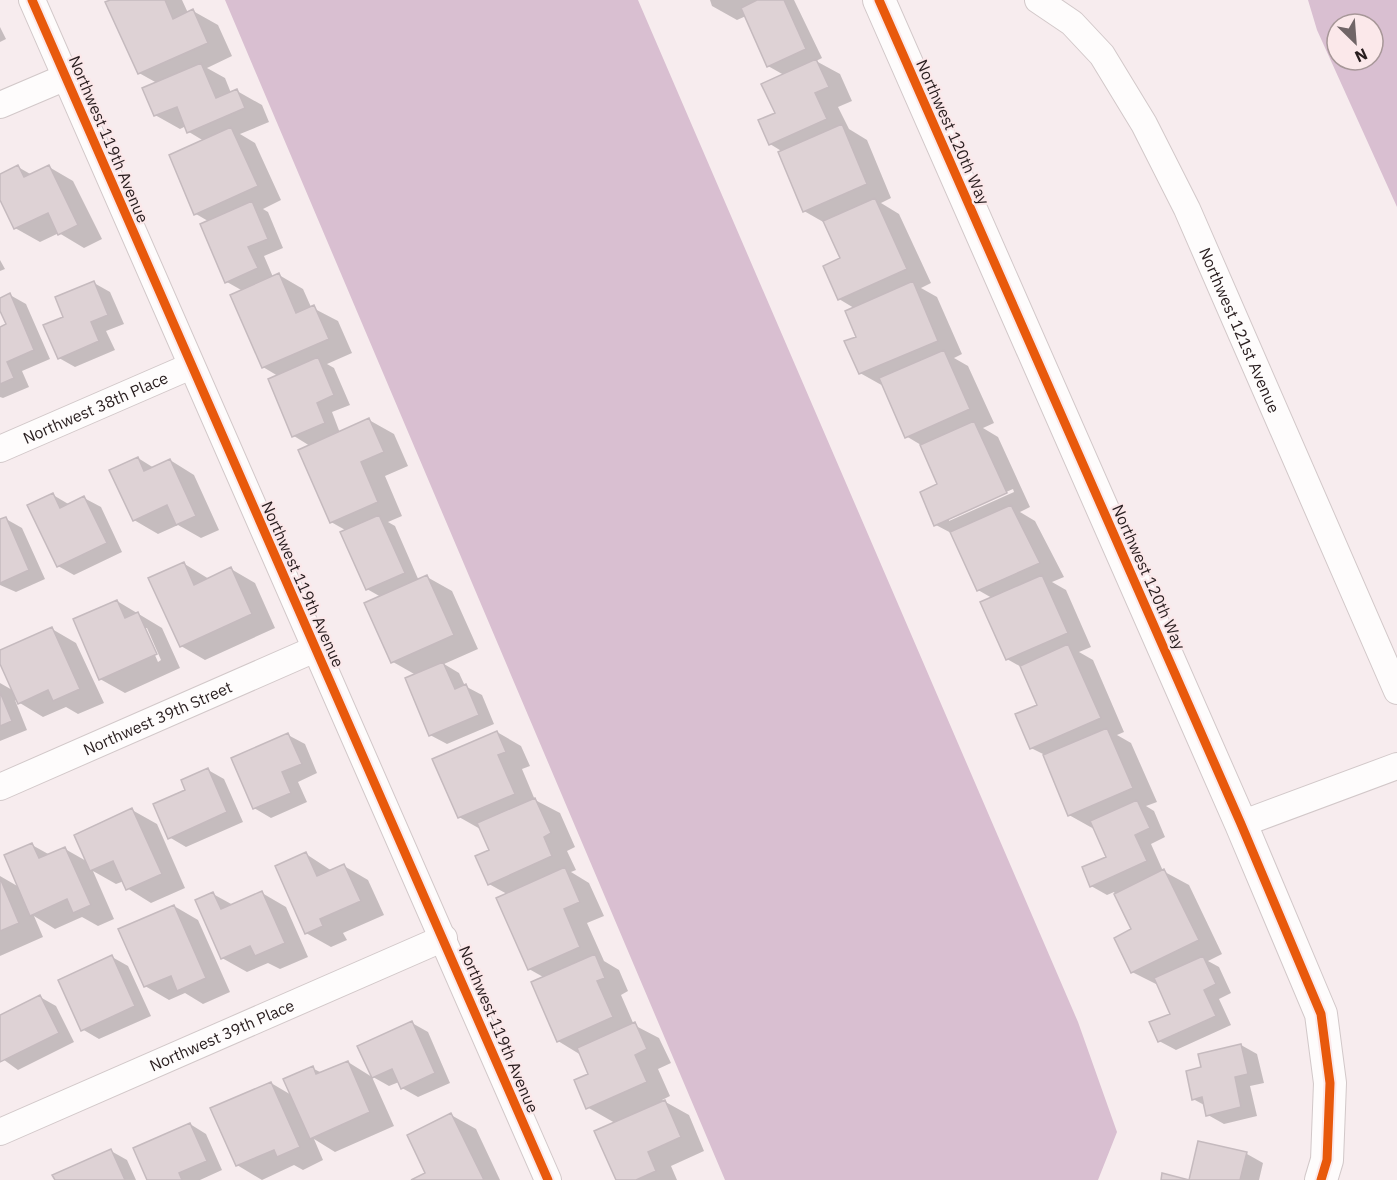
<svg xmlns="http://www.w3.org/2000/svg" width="1397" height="1180" font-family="'IBM Plex Sans',sans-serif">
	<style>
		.water { fill: #d9bfd1; fill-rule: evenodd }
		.shadow { fill: #0003; fill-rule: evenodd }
		.building { fill: #ded2d5; stroke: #c5babe; stroke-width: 1.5 }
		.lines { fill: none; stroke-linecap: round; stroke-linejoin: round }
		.minor-casing { stroke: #d2c8c9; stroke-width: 28 }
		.tertiary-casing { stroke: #d2c8c9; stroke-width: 34 }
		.minor { stroke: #fefcfc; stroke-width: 26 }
		.tertiary { stroke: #fefcfc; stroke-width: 32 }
		.cycleway-casing { stroke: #fbe8ea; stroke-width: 13 }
		.cycleway { stroke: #e8590c; stroke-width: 9 }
		.labels { text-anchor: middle; stroke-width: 4.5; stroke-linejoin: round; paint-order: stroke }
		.street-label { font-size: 16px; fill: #281d1e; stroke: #fbe8ea }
	</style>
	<rect width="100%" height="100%" fill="#f7ecee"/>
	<!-- water -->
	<path class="water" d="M 225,0 L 638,0 L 1078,1022 L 1117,1132 L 1098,1180 L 725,1180 Z
		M 1308,0 L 1397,0 L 1397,207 L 1317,30 ZM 1337,24 L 1373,24 L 1373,60 L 1337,60 Z"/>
	<!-- shadow -->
	<path class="shadow" d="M 114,0 L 182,0 L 188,13 L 193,11 L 218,25 L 232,56 L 207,68 L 225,78 L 231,93 L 237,91 L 262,105 L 269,122 L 240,134 L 255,143 L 281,200 L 263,209 L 268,212 L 283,248 L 264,256 L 273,277 L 279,275 L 303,289 L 311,307 L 338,321 L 352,353 L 327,364 L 334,368 L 350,405 L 332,412 L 340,433 L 369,420 L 394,434 L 408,466 L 385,476 L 402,516 L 388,522 L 395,526 L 419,581 L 427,577 L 452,591 L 478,649 L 444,664 L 459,673 L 465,686 L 482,695 L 494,724 L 447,744 L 430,735 L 416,675 L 393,662 L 381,597 L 367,589 L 347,531 L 331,522 L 310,446 L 294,436 L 278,376 L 263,367 L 243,291 L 227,282 L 208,221 L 196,214 L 204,141 L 189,132 L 186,126 L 180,129 L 155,115 L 157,83 L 139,73 Z
		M 710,0 L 794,0 L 822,58 L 816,61 L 840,74 L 852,101 L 838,107 L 849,129 L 867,140 L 891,198 L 881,203 L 899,214 L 931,283 L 921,288 L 937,297 L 962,354 L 954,358 L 968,366 L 994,423 L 983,428 L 998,437 L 1030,507 L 1020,512 L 1035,521 L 1064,577 L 1052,582 L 1066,590 L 1091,647 L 1079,652 L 1093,660 L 1124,732 L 1117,735 L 1131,743 L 1157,802 L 1146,806 L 1154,811 L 1165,837 L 1151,844 L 1163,871 L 1189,885 L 1222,954 L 1208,961 L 1219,967 L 1231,993 L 1219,999 L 1231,1025 L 1176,1050 L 1159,1041 L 1172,1014 L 1158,985 L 1132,972 L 1133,930 L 1114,892 L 1107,895 L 1091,886 L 1108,857 L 1094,829 L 1069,815 L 1045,755 L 1031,748 L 1039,706 L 1023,668 L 1007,659 L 992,598 L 978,590 L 953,534 L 936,525 L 939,485 L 921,445 L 906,436 L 885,387 L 860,373 L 854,308 L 839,299 L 842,259 L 825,223 L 804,211 L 783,152 L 770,144 L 784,75 L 768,66 L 746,16 L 737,20 L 712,6 ZM 1013,489 L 1014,492 L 949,521 L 949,517 Z
		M 0,27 L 6,39 L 0,42 Z
		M 18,167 L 32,175 L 49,167 L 73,181 L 102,239 L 84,248 L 59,233 L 40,242 L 15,228 L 0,197 L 0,175 Z
		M 0,260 L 5,269 L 0,271 Z
		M 94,283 L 110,292 L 124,324 L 106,331 L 115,350 L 75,367 L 59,358 L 65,318 Z
		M 10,295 L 26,304 L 50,359 L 22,371 L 29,387 L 3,398 L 0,397 L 0,328 L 8,325 L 0,307 L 0,299 Z
		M 138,458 L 154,468 L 170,460 L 194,475 L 219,530 L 201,538 L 178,525 L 158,534 L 134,520 Z
		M 53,495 L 70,505 L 84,498 L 101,507 L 122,552 L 74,575 L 58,566 Z
		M 6,519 L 22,528 L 45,579 L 16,592 L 0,585 L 0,521 Z
		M 183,563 L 209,579 L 231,569 L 255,583 L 275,628 L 205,660 L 181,646 Z
		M 117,601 L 162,628 L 180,668 L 125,693 L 100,679 ZM 143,628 L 147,628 L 161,660 L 158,662 Z
		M 52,629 L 76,643 L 104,703 L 78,714 L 66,707 L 43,717 L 15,700 L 27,730 L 0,741 L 0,683 L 14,691 L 0,660 L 0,652 Z
		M 497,732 L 521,746 L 530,766 L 522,769 L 535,800 L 560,813 L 575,847 L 567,851 L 576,870 L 571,872 L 589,883 L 604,916 L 587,923 L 604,961 L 619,970 L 628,991 L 621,995 L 634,1025 L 659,1038 L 671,1063 L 658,1069 L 670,1096 L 662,1100 L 689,1115 L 704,1151 L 671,1166 L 677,1180 L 617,1180 L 615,1123 L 587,1107 L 590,1075 L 581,1055 L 558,1041 L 545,978 L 529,969 L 507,894 L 489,884 L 491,851 L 482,830 L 459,817 Z
		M 288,735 L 305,744 L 317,773 L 298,782 L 307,802 L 271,818 L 254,808 Z
		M 208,770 L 224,779 L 243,822 L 186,847 L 169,837 L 187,791 Z
		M 132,810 L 157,824 L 185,888 L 151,903 L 127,888 L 124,881 L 116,884 L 93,871 L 114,919 L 98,926 L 82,917 L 55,929 L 34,916 L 43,937 L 0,956 L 0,876 L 19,887 L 32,845 L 50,855 L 65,849 L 88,862 Z
		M 306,854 L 332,871 L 344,866 L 368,880 L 384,915 L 343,933 L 347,940 L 331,947 L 306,933 Z
		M 262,893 L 286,907 L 308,957 L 280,969 L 268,963 L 247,972 L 222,958 L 213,894 L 233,905 Z
		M 174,906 L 198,920 L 230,992 L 203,1004 L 185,993 L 169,1000 L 145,986 Z
		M 112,957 L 128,966 L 151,1016 L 99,1039 L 82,1029 Z
		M 40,997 L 56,1006 L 74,1042 L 18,1070 L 0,1057 L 0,1017 Z
		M 412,1023 L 428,1032 L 450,1083 L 418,1097 L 402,1088 L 399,1082 L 389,1086 L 373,1077 Z
		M 1241,1045 L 1257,1054 L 1264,1083 L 1250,1086 L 1257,1116 L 1224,1124 L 1208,1115 L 1206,1106 L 1193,1099 L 1203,1068 Z
		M 348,1062 L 372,1077 L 394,1126 L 335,1152 L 314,1139 L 323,1160 L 303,1170 L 294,1165 L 262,1180 L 237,1165 L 212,1109 L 271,1083 L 293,1096 L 312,1068 L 322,1073 Z
		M 451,1115 L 476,1129 L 500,1180 L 414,1180 L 427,1174 Z
		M 190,1124 L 206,1134 L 222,1170 L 200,1180 L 149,1180 Z
		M 1199,1142 L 1247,1154 L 1263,1163 L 1259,1180 L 1190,1180 Z
		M 111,1151 L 127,1160 L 136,1180 L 56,1180 Z"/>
	<!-- building -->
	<path class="building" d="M 110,0 L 165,0 L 173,19 L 193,9 L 208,43 L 138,74 L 105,2 Z
		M 757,0 L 784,0 L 806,49 L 767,67 L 741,8 Z
		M 816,59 L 829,87 L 815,93 L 827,119 L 769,145 L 758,120 L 775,113 L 761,84 Z
		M 201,63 L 216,98 L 237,89 L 245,108 L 187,133 L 177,107 L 154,116 L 142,88 Z
		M 842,124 L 867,184 L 803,212 L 778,152 Z
		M 231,127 L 258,186 L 194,215 L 169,155 Z
		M 18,165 L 24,177 L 49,165 L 78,225 L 58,235 L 48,213 L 14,229 L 0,200 L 0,174 Z
		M 875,198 L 907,269 L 838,300 L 823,266 L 840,258 L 823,221 Z
		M 252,201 L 268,239 L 248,247 L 258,268 L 225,283 L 200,224 Z
		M 279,273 L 296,313 L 314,305 L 329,339 L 262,368 L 230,295 Z
		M 94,281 L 108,315 L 91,322 L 99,341 L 58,359 L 43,325 L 63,317 L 55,297 Z
		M 913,281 L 938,341 L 859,374 L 844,341 L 856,337 L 845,311 Z
		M 10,293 L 34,350 L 7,362 L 14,378 L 0,384 L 0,327 L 6,324 L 0,311 L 0,298 Z
		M 944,350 L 970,409 L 905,438 L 879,378 Z
		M 318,357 L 334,395 L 317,403 L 325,423 L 292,437 L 268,379 Z
		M 369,418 L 384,452 L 361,462 L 378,502 L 330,523 L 298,450 Z
		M 974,421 L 1007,493 L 934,526 L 920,492 L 937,484 L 920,445 Z
		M 138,457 L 144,471 L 170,459 L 196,516 L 176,525 L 167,505 L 133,521 L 109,470 Z
		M 53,493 L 60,508 L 84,496 L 107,543 L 57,567 L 27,505 Z
		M 1011,505 L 1040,563 L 977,591 L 950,532 Z
		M 379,515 L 405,573 L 366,590 L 340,532 Z
		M 6,517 L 29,570 L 0,583 L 0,519 Z
		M 184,562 L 194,585 L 231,567 L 252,614 L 180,647 L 148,578 Z
		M 427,575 L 454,635 L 391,663 L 364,603 Z
		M 1042,575 L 1068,633 L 1006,660 L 980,602 Z
		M 117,600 L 125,618 L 138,612 L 157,654 L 99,680 L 73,619 Z
		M 52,627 L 80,689 L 53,701 L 48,690 L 18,704 L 0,664 L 0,650 Z
		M 1068,644 L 1101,718 L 1030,749 L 1015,714 L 1037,705 L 1020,666 Z
		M 443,662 L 455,689 L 466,684 L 479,715 L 429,736 L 405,678 Z
		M 0,692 L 12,721 L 0,726 Z
		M 1107,728 L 1133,788 L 1068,816 L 1043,755 Z
		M 497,731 L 506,752 L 498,755 L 515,794 L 458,818 L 432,759 Z
		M 288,733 L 302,764 L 282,772 L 291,793 L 253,809 L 231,758 Z
		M 208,768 L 227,812 L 168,839 L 153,804 L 185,790 L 181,780 Z
		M 535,798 L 551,833 L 544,837 L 552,856 L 488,885 L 475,856 L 489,850 L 477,823 Z
		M 1137,800 L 1150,828 L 1135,835 L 1147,861 L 1090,887 L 1082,867 L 1106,857 L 1090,821 Z
		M 132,808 L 162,874 L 126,890 L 113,861 L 90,871 L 74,835 Z
		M 32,843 L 39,858 L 65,847 L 91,905 L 73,913 L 67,899 L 30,916 L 4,855 Z
		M 306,852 L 317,876 L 344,864 L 361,901 L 320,919 L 323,926 L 305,934 L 275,866 Z
		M 565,867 L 580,902 L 564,909 L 580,947 L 528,970 L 496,898 Z
		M 1164,869 L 1199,940 L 1131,973 L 1114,938 L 1131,929 L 1114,894 Z
		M 0,878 L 19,923 L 0,931 Z
		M 262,891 L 285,943 L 255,956 L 250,946 L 221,959 L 195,900 L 213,892 L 221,909 Z
		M 174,905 L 206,978 L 177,991 L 171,976 L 144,987 L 118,929 Z
		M 595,954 L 605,978 L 597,981 L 613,1017 L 557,1042 L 531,982 Z
		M 112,955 L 135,1006 L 81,1031 L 58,980 Z
		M 1203,956 L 1216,984 L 1204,990 L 1216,1016 L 1158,1042 L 1149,1022 L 1170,1014 L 1154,978 Z
		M 40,995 L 59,1033 L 0,1062 L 0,1015 Z
		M 412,1021 L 435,1073 L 401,1089 L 392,1069 L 372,1078 L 357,1046 Z
		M 635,1022 L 647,1049 L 635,1055 L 647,1082 L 586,1109 L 574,1080 L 588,1074 L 577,1048 Z
		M 1241,1044 L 1248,1074 L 1235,1077 L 1241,1107 L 1206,1116 L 1202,1097 L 1192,1100 L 1186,1071 L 1201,1067 L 1198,1054 Z
		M 348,1061 L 370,1112 L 310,1139 L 283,1079 L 313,1066 L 316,1074 Z
		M 271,1082 L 300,1147 L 277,1157 L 274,1150 L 236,1166 L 210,1108 Z
		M 665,1100 L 681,1137 L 648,1152 L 656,1171 L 636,1180 L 616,1180 L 594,1131 Z
		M 451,1113 L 484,1180 L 411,1180 L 425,1173 L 407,1135 Z
		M 190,1123 L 207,1161 L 179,1173 L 182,1180 L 147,1180 L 133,1148 Z
		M 1198,1141 L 1247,1152 L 1240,1180 L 1161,1180 L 1162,1173 L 1189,1180 Z
		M 111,1149 L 125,1180 L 55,1180 L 52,1175 Z"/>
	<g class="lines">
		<!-- minor casing -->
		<g class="minor-casing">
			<g id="minor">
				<path d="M 32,0 L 548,1180"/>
				<path id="s1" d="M 1038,0 L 1072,23 L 1102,55 L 1144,124 L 1187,209 L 1397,691"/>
				<path d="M 0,105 L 66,77"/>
				<path id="s2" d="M 0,449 L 191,366"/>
				<path id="s3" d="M 0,787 L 315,649"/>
				<path d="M 1241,824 L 1397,766"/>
				<path id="s4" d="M 0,1132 L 444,938"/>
			</g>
		</g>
		<!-- tertiary casing -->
		<g class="tertiary-casing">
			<path id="tertiary" d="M 879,0 L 1241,824 L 1321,1014 L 1330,1083 L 1327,1160 L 1321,1180"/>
		</g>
		<!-- minor -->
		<use href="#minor" class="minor"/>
		<!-- tertiary -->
		<use href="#tertiary" class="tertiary"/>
		<!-- cycleway casing -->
		<g class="cycleway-casing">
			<path id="cycleway" d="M 32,0 L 548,1180
				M 879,0 L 1241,824 L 1321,1014 L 1330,1083 L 1327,1160 L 1321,1180"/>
		</g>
		<!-- cycleway -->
		<use href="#cycleway" class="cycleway"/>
	</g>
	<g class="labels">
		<!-- street labels -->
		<g class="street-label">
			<text transform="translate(953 132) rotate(66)" y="6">Northwest 120th Way</text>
			<text transform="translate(109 139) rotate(67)" y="6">Northwest 119th Avenue</text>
			<text dy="6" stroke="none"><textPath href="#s1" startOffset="393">Northwest 121st Avenue</textPath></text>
			<text dy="6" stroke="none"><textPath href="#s2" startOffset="104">Northwest 38th Place</textPath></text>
			<text transform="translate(1149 577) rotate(66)" y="6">Northwest 120th Way</text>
			<text transform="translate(303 584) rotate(66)" y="6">Northwest 119th Avenue</text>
			<text dy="6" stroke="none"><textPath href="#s3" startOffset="172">Northwest 39th Street</textPath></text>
			<text transform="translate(499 1029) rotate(67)" y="6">Northwest 119th Avenue</text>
			<text dy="6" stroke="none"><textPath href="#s4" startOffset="242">Northwest 39th Place</textPath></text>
		</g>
	</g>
	<!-- north arrow -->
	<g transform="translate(1355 42) rotate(155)"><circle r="28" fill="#fbe8ea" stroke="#a79798" stroke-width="1.5"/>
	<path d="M0-4.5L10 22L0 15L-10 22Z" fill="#706567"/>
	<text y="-9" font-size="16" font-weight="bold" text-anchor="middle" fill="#281d1e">N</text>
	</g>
</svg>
